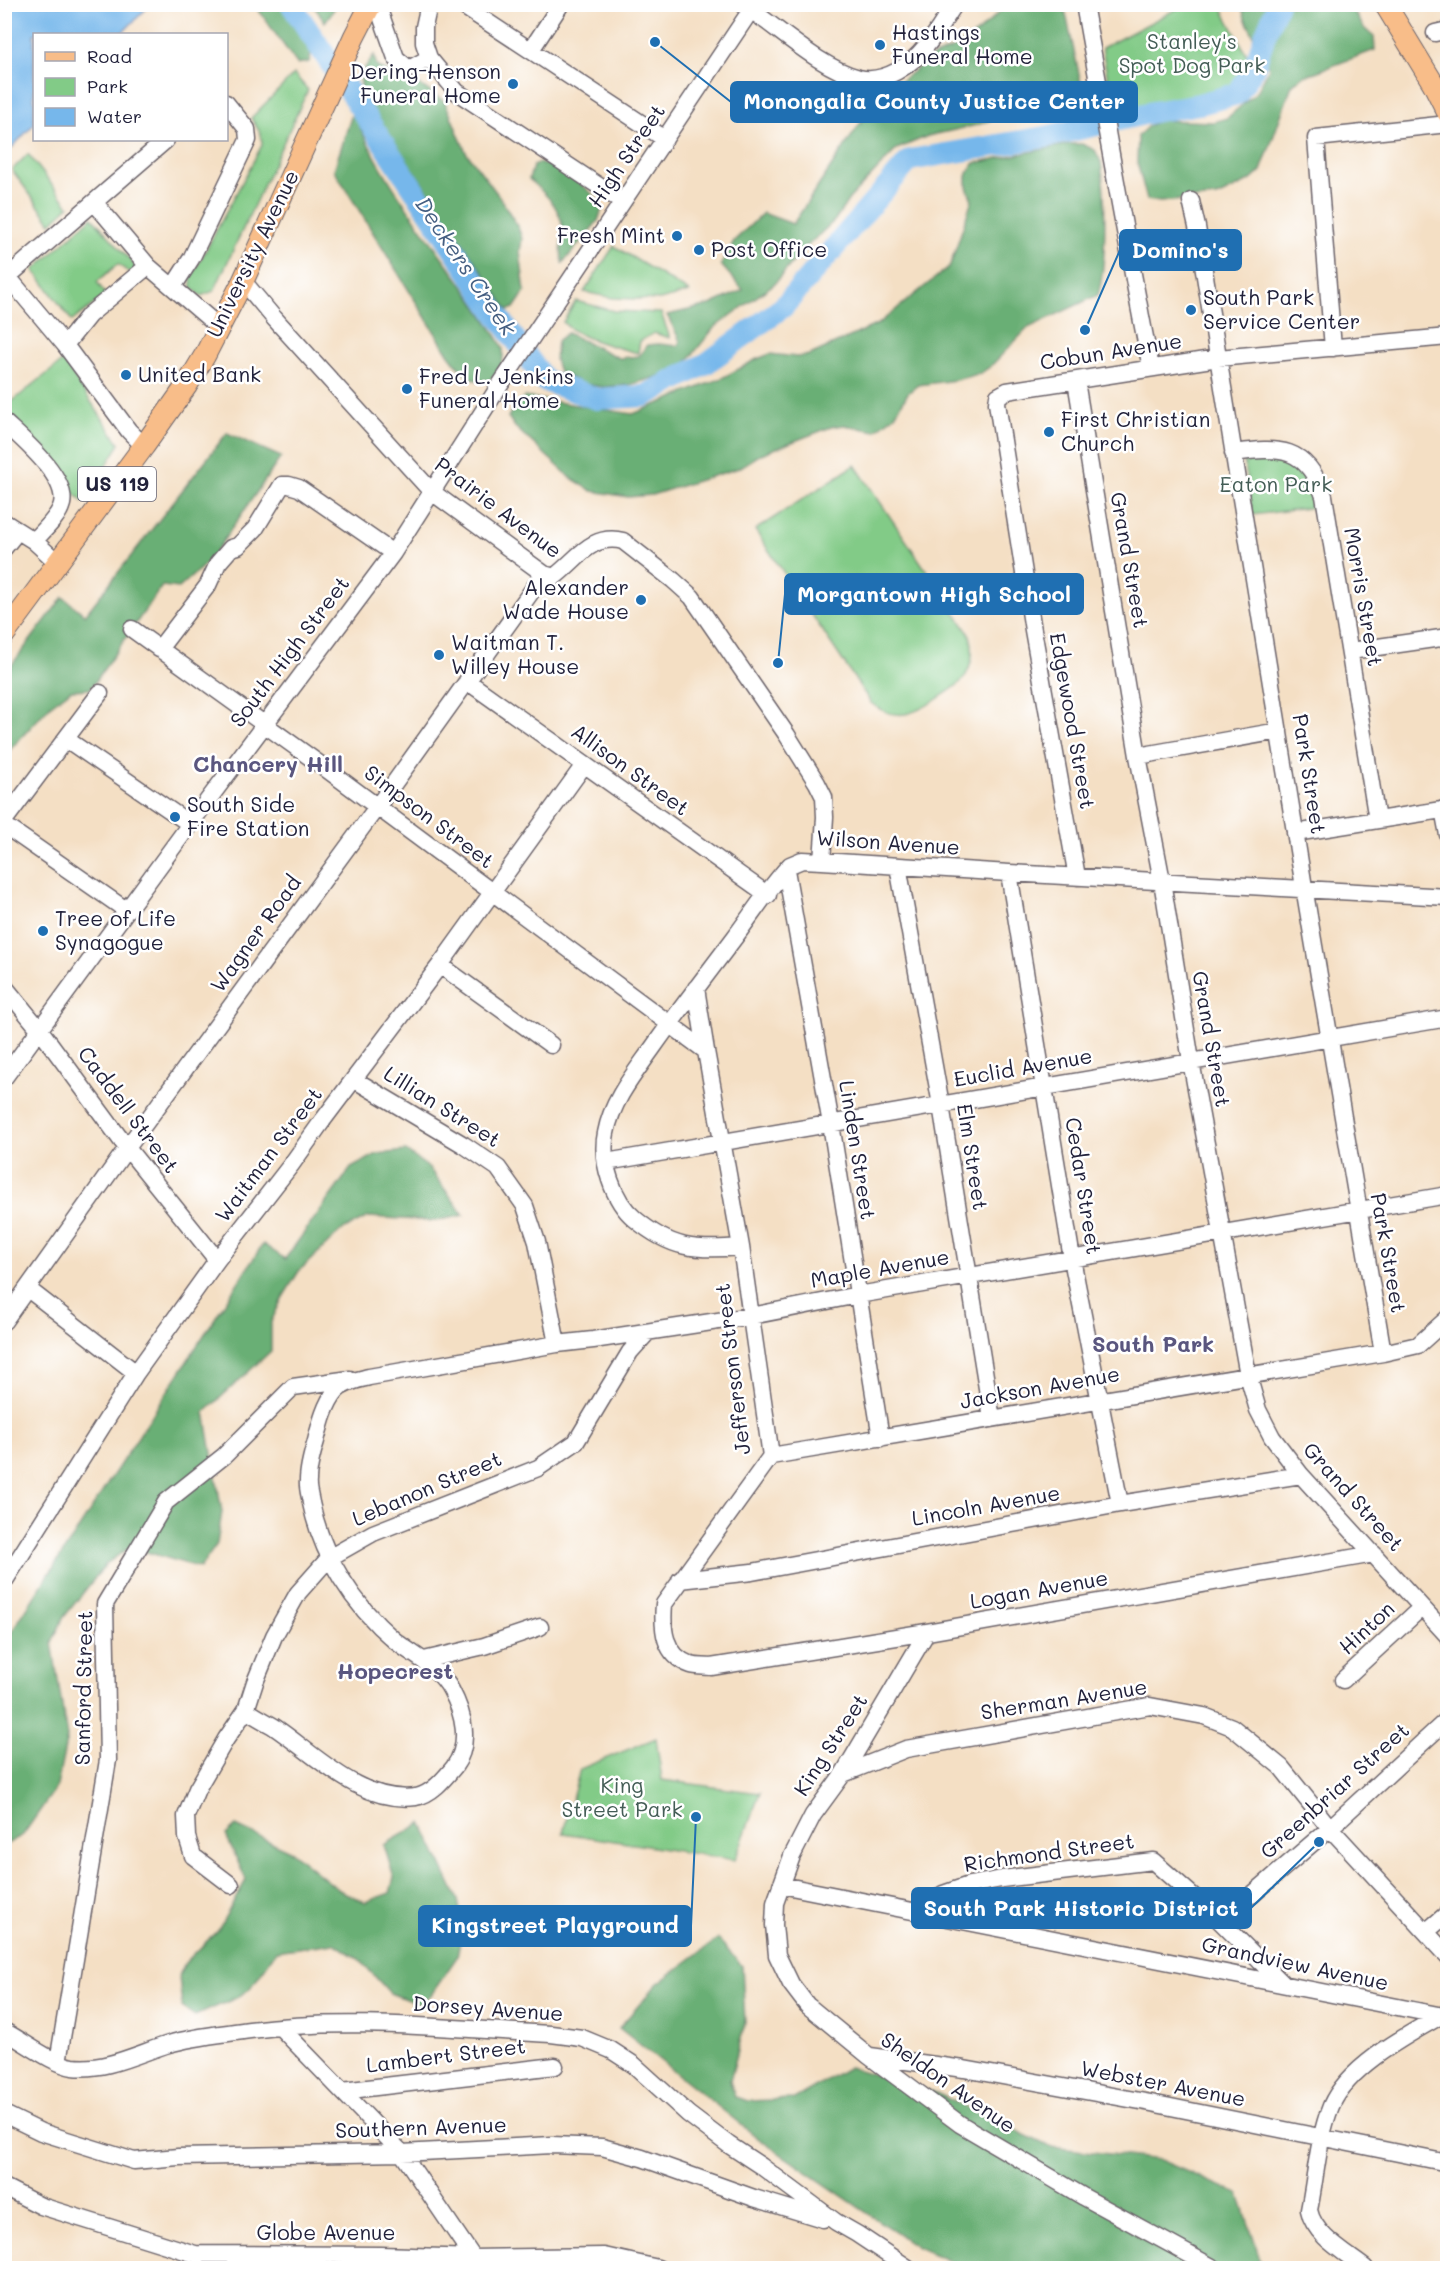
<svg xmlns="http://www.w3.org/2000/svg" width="1452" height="2273" font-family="Mali,sans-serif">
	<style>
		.green { fill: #82cb87; stroke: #527661; stroke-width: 1.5 }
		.forest { fill: #69af74; stroke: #466858; stroke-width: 1.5 }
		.water { fill: #76b7eb; stroke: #4c6c93; stroke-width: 1.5 }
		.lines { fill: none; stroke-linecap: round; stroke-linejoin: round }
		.river { stroke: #76b7eb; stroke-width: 22 }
		.minor-casing { stroke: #6c646b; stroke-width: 19 }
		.major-casing { stroke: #6c646b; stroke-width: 23 }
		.minor { stroke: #fff; stroke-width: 16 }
		.major { stroke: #f8bd89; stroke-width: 21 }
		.poi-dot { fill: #1f6fb2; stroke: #fff; stroke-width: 2 }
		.labels { text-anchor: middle; stroke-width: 5; stroke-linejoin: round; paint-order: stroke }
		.shield { fill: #fff; stroke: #646476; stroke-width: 1.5 }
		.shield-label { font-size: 20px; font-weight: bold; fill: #22223b }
		.poi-label { font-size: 21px; fill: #22223b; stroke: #fff; text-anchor: start }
		.park-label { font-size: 21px; fill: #445d56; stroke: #fff }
		.street-label { font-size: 21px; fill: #22223b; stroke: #fff }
		.water-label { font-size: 22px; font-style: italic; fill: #445e81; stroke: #fff }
		.neighbourhood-label { font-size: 22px; font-weight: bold; fill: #5a567f; stroke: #fff }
		.leader { fill: none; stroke: #1f6fb2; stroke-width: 2 }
		.callout-dot { fill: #1f6fb2; stroke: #fff; stroke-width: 2 }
		.callout { fill: #1f6fb2; stroke: #1f6fb2; stroke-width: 2 }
		.callout-label { font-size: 22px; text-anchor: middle; font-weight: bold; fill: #fff }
	</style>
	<rect width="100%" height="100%" fill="#fff"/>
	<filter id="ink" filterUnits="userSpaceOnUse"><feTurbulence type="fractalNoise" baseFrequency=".0167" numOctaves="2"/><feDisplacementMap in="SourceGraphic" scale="12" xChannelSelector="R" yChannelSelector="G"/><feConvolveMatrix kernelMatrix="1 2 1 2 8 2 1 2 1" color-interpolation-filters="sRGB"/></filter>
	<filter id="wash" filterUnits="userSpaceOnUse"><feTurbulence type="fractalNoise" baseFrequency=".008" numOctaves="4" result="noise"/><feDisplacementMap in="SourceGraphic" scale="24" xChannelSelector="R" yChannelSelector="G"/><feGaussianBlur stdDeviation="1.35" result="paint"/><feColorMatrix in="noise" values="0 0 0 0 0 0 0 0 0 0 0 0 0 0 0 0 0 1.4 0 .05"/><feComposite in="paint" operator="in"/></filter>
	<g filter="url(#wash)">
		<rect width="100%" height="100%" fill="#f4dfc4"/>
		<!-- green -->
		<path class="green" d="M 1186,4 L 1220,5 L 1254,68 L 1237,94 L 1115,117 L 1102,48 Z
			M 294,74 L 308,90 L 214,291 L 201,296 L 192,288 L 191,278 L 262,145 L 261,134 L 251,118 Z
			M 28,154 L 69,206 L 51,223 L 12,170 Z
			M 92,217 L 138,269 L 129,273 L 118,264 L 97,282 L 106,295 L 72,321 L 34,270 Z
			M 614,246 L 689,292 L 660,300 L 613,298 L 584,292 Z
			M 576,301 L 614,311 L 661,313 L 670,338 L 654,333 L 640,341 L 638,353 C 618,348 576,338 563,322 Z
			M 63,361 L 120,444 L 83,502 L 5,422 L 5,407 Z
			M 1270,456 C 1302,461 1308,478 1315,507 L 1253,515 L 1244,460 Z
			M 855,465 L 970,635 C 974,649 973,662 966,675 C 961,685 950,690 942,696 C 917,713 896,724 871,703 L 755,530 Z
			M 656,1738 L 662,1780 L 760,1793 L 735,1860 L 563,1833 L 580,1769 Z"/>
		<!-- forest -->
		<path class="forest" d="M 255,5 L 282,5 L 312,50 L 309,62 L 297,64 Z
			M 313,5 L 337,5 L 325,22 Z
			M 1007,5 L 1064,5 L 1083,92 L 1082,108 L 1076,109 L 1069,104 L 1043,104 L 1029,106 L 977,125 L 928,136 L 897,149 L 849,199 L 835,220 L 805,248 L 774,284 L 714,328 L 685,364 L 674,372 L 629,385 L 603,387 L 583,384 L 559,372 L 555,360 L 557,341 L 567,333 L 619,358 L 639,356 L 647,345 L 659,344 L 678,346 L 680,341 L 667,315 L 710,305 L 743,290 L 721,265 L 734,241 L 763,213 L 793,224 L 875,101 L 932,57 L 956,47 L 977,33 Z
			M 1241,5 L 1350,5 L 1364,28 L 1374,37 L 1375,50 L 1302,77 L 1292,85 L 1261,171 L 1251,180 L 1217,197 L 1160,202 L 1147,200 L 1137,162 L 1138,136 L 1148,126 L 1159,120 L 1213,122 L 1227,118 L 1257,92 L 1269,68 L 1245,18 Z
			M 374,55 L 377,67 L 423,87 L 445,102 L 466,152 L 499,196 L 518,227 L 522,239 L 520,252 L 525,292 L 514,308 L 508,310 L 362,94 L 360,75 Z
			M 353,111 C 376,168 414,218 450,268 C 465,288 479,308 492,329 C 495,335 501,342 503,349 C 505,363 498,373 489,381 C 467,383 462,371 449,355 L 334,170 Z
			M 1069,144 L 1082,144 L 1095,150 L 1101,162 C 1106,196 1107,264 1098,295 L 1028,328 L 991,366 L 981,373 L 956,380 L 918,385 L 908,393 L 895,415 L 875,431 L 844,425 L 831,427 L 761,454 L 739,468 L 652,495 L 628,497 L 592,491 L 571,478 L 515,427 L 508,417 L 515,405 L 525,397 L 633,414 L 722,378 L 757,359 L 770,354 L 797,357 L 810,355 L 878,324 L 950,266 L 972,200 L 967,187 L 967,173 L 975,163 Z
			M 538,163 C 558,166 596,190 602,209 L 598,221 L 563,263 C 559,251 563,238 562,225 C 559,205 543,192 529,179 L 533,166 Z
			M 227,433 L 281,457 L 210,560 L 179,588 L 162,586 L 90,689 L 71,690 L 51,705 L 5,755 L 4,675 L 63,597 L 85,615 Z
			M 406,1151 L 429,1168 L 464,1215 L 435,1221 L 368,1217 L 341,1231 L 299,1271 L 283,1297 L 271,1322 L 271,1351 L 205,1412 L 222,1512 L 217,1544 L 200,1568 L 130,1547 L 106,1564 L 64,1617 L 52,1642 L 67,1737 L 57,1786 L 23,1835 L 5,1845 L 5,1642 L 263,1244 L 285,1259 L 351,1168 L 377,1154 Z
			M 422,1823 L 458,1900 L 463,1927 L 457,1957 L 431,1995 L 418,2004 L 390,1993 L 360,1960 L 334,1943 L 276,1951 L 251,1988 L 236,1998 L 195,2016 L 182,2007 L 179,1976 L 185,1963 L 217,1931 L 246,1880 L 226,1835 L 236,1826 L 292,1852 L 339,1890 L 365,1902 L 390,1893 L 394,1878 L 384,1845 Z
			M 718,1939 L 742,1966 L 745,2023 L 730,2081 L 735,2097 L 748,2101 L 794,2099 L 849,2067 L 936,2093 L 1050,2147 L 1160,2160 L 1239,2194 L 1263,2268 L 965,2268 L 917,2247 L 763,2142 L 619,2028 L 657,1984 Z"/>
		<!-- water -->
		<path class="water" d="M 5,4 L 150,5 L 121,34 L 34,34 L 34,124 L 5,155 Z"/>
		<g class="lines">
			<!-- river -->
			<path class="river" d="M 291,4 L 496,313 L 545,381 L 597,399 L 644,396 L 707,363 L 783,307 L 910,160 L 1045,137 L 1153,112 L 1199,104 L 1237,94 L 1254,68 L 1266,33 L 1278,4"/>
		</g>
	</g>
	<g filter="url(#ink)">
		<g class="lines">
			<!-- minor casing -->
			<g class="minor-casing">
				<path id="minor" d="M 377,4 L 396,58 L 409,69 L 429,58
					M 429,4 L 424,27 L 424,43 L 429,58 L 457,92 L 614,196
					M 460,4 L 665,139
					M 1084,4 C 1106,126 1127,247 1151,368
					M 743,5 C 778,27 818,67 859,78 C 885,84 911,65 926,46 C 937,34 945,18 955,4
					M 1435,33 L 1448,30
					M 531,50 L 561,4
					M 1191,201 L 1197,227 L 1303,881 L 1383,1353
					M 94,202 L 148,266 L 219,327
					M 8,277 L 65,345 L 129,431 L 144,446
					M 4,280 L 166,140
					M 243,281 L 274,318 L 432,492 L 544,574 L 554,577 C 577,560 591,533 623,541 L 673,580 L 692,597 L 787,735 L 817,783 L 824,797 L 825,817 L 822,861
					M 173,287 L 191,259 L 248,140 L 247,129 L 226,103
					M 65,345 L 89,315 L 148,266
					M 1333,348 L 1316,138 L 1448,124
					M 1076,381 L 1138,756 L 1162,881 L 1191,1061 L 1248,1375 L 1258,1410 L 1272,1437 L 1301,1475 L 1448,1636
					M 4,422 C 22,439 68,477 62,504 C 59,517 43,531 34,541
					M 1233,453 C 1279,447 1306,445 1324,496 L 1377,820
					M 4,522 L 34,541 L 58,563
					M 4,548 L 17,532
					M 132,629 L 325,768 L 706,1051 L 741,1247 L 771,1456 L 664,1604 C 662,1628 663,1655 691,1665 C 697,1667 705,1666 711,1667 L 927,1632 L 1374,1554
					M 159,649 L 208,585 L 218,563 L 231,548 L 238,546 L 255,529 L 282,485 L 289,485 L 299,488 L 393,553
					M 1350,651 L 1448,637
					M 467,681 L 768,895
					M 66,739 L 190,824
					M 1138,756 L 1279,731
					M 1443,809 L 1448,835
					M 4,821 L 100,693
					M 4,825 L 126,910
					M 1295,833 L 1448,809
					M 898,866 L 941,1105 L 992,1419
					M 786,870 L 831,1124 L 881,1438
					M 1009,873 L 1072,1259 L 1120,1504
					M 1077,877 L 1033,630 L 997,403 L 998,396 L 1007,391 L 1218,358 L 1448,337
					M 440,965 L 551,1045
					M 4,986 L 40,1030 L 127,1148 L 217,1260
					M 696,988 L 706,1051
					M 4,1078 L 190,824 L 393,553 L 498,388 L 755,4
					M 355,1080 L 464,1145 L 498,1168 L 525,1206 L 537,1242 L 557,1344
					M 606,1162 L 1448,1018
					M 741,1247 C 695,1251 671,1249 635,1219 C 613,1201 600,1161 606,1133 C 612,1100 635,1073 654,1046 C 680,1009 708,973 735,937 C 753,913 770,886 790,865 L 802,860 L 822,861 L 1009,873 L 1448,897
					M 28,1289 L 136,1373
					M 4,1321 L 127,1148 L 377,807 L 544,574
					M 771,1456 L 1383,1353 L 1418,1345 L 1448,1318
					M 680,1580 L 752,1572 L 1120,1504 L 1301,1475
					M 4,1582 L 136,1373 L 217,1260 L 291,1165 L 323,1120 L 440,965 L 584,765
					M 927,1632 L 843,1774 L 813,1815 L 792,1856 L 775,1903 L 774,1925 L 777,1955 L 791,1984 L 807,2005 L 869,2056 L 960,2124 L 1084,2197 L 1214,2268
					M 424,1660 L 484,1646 L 540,1627
					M 1343,1680 L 1421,1608
					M 246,1710 C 255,1716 264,1721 273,1726 C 315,1754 360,1804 416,1797 C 432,1794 444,1779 454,1767 C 471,1744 464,1714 451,1690 C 439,1667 414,1656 394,1640 C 353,1605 322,1556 311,1503 C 310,1496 307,1488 308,1481 C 308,1468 312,1454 316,1441 C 320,1425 325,1404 336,1391 C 344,1382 358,1380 369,1377 L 557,1344 L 593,1340 L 751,1316 L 858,1295 L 1448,1195
					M 843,1774 L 906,1749 L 1150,1706 L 1204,1716 L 1232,1727 L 1281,1767 L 1330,1828 L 1448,1956
					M 231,1885 L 193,1856 L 187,1837 L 186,1816 L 197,1789 L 226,1739 L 246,1710 L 255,1682 L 274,1636 L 298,1593 L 329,1558 L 373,1533 L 538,1468 L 576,1442 L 630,1352 L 648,1332
					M 781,1885 L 1448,2017
					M 1252,1895 L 1330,1828 L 1448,1719
					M 925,1913 L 943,1894 L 969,1885 L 1002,1879 L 1153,1861 L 1211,1912 L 1283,1984
					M 1426,1932 L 1448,1913
					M 280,2027 L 402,2153 L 478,2265
					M 4,2031 C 23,2041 53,2064 73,2067 C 106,2071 139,2053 169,2044 C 195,2036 224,2034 250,2030 C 350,2017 451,2029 551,2034 L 582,2038 L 611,2050 L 634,2065 L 688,2114 L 729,2145 L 761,2166 L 836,2222 L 857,2234 L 908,2268
					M 870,2056 L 964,2069 L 1151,2103 L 1448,2163
					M 58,2062 L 108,1760 L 105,1604 L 166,1502 L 224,1456 L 293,1387 L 350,1379
					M 342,2091 L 555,2066
					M 4,2114 L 41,2132 L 134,2161 L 178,2157 L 402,2153 L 552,2145 L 602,2147 L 642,2158 L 754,2198 L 823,2219
					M 4,2187 L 41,2206 L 195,2254 L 381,2255 L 474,2258 L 604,2256 L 658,2268
					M 1365,2268 C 1346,2253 1314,2236 1309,2210 C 1316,2176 1318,2138 1331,2106 C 1348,2066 1407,2035 1444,2014"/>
			</g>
			<!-- major casing -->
			<g class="major-casing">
				<path id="major" d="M 1385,4 L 1433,83 L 1448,113
					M 4,635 L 144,446 L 187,385 L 205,355 L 243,281 L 354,37 L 371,4"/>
			</g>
			<!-- minor -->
			<use href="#minor" class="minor"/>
			<!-- major -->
			<use href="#major" class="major"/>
		</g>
	</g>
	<!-- markers -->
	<g class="poi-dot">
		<circle cx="880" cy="45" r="6"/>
		<circle cx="513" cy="84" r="6"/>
		<circle cx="677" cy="236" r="6"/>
		<circle cx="699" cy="250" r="6"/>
		<circle cx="1191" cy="310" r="6"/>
		<circle cx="126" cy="375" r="6"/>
		<circle cx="407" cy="389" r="6"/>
		<circle cx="1049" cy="432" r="6"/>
		<circle cx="641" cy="600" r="6"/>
		<circle cx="439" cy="655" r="6"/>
		<circle cx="175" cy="817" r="6"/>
		<circle cx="43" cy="931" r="6"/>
	</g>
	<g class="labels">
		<!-- shield labels -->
		<rect class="shield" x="78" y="467" width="78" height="34" rx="4.5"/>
		<g class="shield-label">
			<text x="117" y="491">US 119</text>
		</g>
		<!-- poi labels -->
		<g class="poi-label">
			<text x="892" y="40">Hastings<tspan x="892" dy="24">Funeral Home</tspan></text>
			<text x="501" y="79" text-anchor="end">Dering-Henson<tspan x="501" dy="24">Funeral Home</tspan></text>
			<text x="665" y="243" text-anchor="end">Fresh Mint</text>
			<text x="711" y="257">Post Office</text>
			<text x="1203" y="305">South Park<tspan x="1203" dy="24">Service Center</tspan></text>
			<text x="138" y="382">United Bank</text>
			<text x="419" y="384">Fred L. Jenkins<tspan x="419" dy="24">Funeral Home</tspan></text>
			<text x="1061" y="427">First Christian<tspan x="1061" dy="24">Church</tspan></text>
			<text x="629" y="595" text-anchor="end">Alexander<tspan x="629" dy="24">Wade House</tspan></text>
			<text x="451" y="650">Waitman T.<tspan x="451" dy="24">Willey House</tspan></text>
			<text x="187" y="812">South Side<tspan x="187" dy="24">Fire Station</tspan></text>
			<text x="55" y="926">Tree of Life<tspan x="55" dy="24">Synagogue</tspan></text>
		</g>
		<!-- park labels -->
		<g class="park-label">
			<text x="1192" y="49">Stanley's<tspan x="1192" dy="24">Spot Dog Park</tspan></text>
			<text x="1276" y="492">Eaton Park</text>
			<text x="622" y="1793">King<tspan x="622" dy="24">Street Park</tspan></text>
		</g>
		<!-- street labels -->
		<g class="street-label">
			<text transform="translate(627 156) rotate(-56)" y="7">High Street</text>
			<text transform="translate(253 254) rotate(-64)" y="7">University Avenue</text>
			<text transform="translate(1111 352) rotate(-9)" y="7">Cobun Avenue</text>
			<text transform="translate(498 508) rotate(37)" y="7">Prairie Avenue</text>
			<text transform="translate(1129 560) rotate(80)" y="7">Grand Street</text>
			<text transform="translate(1363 597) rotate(80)" y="7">Morris Street</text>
			<text transform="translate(290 652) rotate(-53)" y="7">South High Street</text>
			<text transform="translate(1072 721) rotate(80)" y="7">Edgewood Street</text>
			<text transform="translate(630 770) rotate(36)" y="7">Allison Street</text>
			<text transform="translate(1309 774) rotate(81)" y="7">Park Street</text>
			<text transform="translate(429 817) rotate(37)" y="7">Simpson Street</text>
			<text transform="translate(888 843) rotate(4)" y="7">Wilson Avenue</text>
			<text transform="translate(256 934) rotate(-54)" y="7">Wagner Road</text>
			<text transform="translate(1211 1039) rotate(80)" y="7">Grand Street</text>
			<text transform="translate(1023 1068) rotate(-10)" y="7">Euclid Avenue</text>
			<text transform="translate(442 1107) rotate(32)" y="7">Lillian Street</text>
			<text transform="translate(128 1110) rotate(53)" y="7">Caddell Street</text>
			<text transform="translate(857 1150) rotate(81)" y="7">Linden Street</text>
			<text transform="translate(269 1155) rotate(-53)" y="7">Waitman Street</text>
			<text transform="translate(972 1157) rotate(81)" y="7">Elm Street</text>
			<text transform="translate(1083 1186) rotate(81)" y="7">Cedar Street</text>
			<text transform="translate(1388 1253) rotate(80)" y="7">Park Street</text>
			<text transform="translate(880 1269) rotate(-10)" y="7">Maple Avenue</text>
			<text transform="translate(733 1369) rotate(-97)" y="7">Jefferson Street</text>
			<text transform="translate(1040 1388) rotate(-10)" y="7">Jackson Avenue</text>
			<text transform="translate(427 1489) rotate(-23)" y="7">Lebanon Street</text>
			<text transform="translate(1353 1497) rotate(48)" y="7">Grand Street</text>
			<text transform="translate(986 1506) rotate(-10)" y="7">Lincoln Avenue</text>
			<text transform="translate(1039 1590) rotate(-10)" y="7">Logan Avenue</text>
			<text transform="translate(1367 1628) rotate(-43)" y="7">Hinton</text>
			<text transform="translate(84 1688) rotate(-89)" y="7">Sanford Street</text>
			<text transform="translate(1064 1700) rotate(-9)" y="7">Sherman Avenue</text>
			<text transform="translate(831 1745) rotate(-57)" y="7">King Street</text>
			<text transform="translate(1335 1791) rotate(-42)" y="7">Greenbriar Street</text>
			<text transform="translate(1049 1853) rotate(-8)" y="7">Richmond Street</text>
			<text transform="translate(1295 1964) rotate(12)" y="7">Grandview Avenue</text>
			<text transform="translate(488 2009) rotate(4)" y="7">Dorsey Avenue</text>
			<text transform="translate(446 2056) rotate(-7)" y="7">Lambert Street</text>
			<text transform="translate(948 2083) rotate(35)" y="7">Sheldon Avenue</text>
			<text transform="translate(1163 2084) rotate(11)" y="7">Webster Avenue</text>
			<text transform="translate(421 2128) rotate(-2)" y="7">Southern Avenue</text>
			<text x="326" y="2240">Globe Avenue</text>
		</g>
		<!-- water labels -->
		<g class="water-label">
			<text transform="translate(466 266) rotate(56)" y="8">Deckers Creek</text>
		</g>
		<!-- neighbourhood labels -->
		<g class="neighbourhood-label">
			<text x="268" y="772">Chancery Hill</text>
			<text x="1153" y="1352">South Park</text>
			<text x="395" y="1679">Hopecrest</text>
		</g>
	</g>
	<!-- callouts -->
	<path class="leader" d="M655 42L731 102M1085 330L1120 250M778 663L785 594M1319 1842L1251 1908M696 1817L691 1926"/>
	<g class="callout-dot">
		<circle cx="655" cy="42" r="6"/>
		<circle cx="1085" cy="330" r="6"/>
		<circle cx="778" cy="663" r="6"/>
		<circle cx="1319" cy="1842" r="6"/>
		<circle cx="696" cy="1817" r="6"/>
	</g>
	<g class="callout">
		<rect x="731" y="82" width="406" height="40" rx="6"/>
		<rect x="1120" y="230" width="121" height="40" rx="6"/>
		<rect x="785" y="574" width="298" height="40" rx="6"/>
		<rect x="912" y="1888" width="339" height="40" rx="6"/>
		<rect x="419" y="1906" width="272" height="40" rx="6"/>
	</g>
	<g class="callout-label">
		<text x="934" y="109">Monongalia County Justice Center</text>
		<text x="1180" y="258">Domino's</text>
		<text x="934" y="602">Morgantown High School</text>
		<text x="1081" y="1916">South Park Historic District</text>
		<text x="555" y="1933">Kingstreet Playground</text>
	</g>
	<!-- margin -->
	<rect width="1452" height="2273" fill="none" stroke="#fff" stroke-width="24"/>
	<!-- legend -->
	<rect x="33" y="33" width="195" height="108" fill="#ffffff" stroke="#a7a7b1" stroke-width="1.5"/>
	<rect x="45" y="52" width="30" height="9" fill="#f8bd89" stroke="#a7a7b1" stroke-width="1.5"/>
	<text x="87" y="63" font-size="18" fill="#22223b">Road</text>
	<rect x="45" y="78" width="30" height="18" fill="#82cb87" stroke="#a7a7b1" stroke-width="1.5"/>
	<text x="87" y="93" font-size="18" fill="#22223b">Park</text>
	<rect x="45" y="108" width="30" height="18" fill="#76b7eb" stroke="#a7a7b1" stroke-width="1.5"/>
	<text x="87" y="123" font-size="18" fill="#22223b">Water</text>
</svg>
